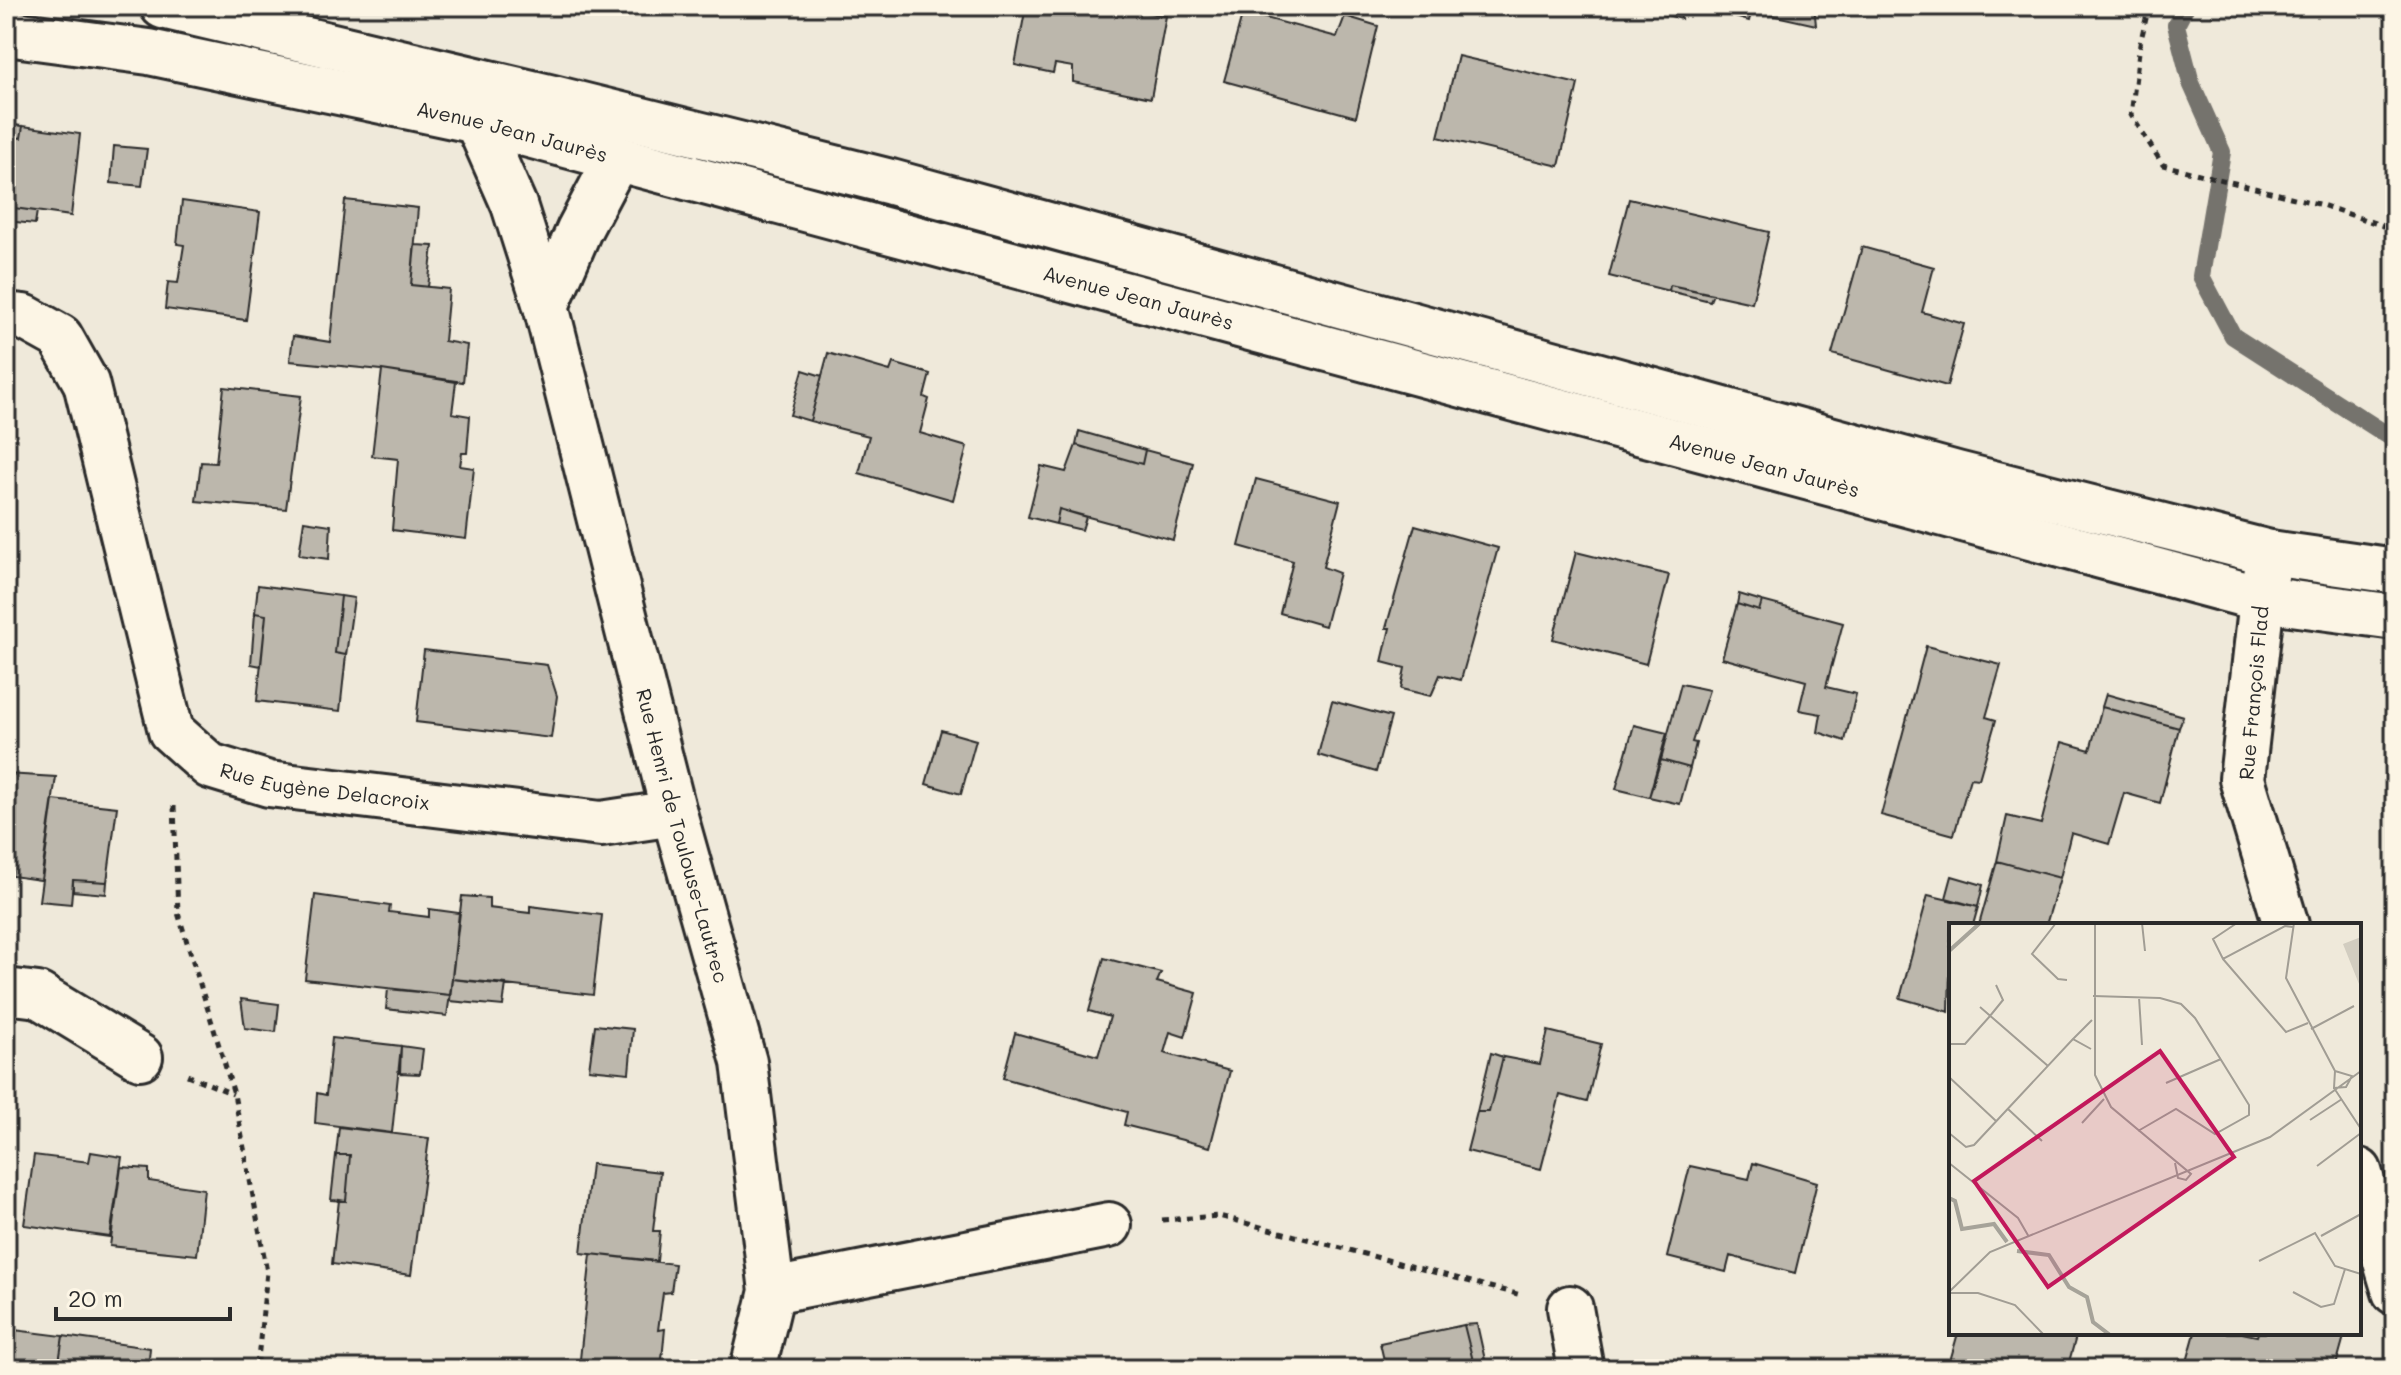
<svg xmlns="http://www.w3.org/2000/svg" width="2401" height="1375" font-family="Mali,sans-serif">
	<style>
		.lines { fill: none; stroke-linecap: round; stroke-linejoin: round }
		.stream { stroke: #75736d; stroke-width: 18 }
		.building { fill: #bcb7ac; stroke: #2b2b2b; stroke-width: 2 }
		.minor-casing { stroke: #2b2b2b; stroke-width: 50 }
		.secondary-casing { stroke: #2b2b2b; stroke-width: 50 }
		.path { stroke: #2b2b2b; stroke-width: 5; stroke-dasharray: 6 6; stroke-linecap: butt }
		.minor { stroke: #fcf5e5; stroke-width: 44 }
		.secondary { stroke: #fcf5e5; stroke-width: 44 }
		.labels { text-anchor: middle; stroke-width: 6; stroke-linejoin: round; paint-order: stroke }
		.street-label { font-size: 20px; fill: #2b2b2b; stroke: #fcf5e5 }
		.inset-river { fill: none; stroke: #a6a399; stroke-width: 4 }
		.inset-road { fill: none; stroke: #a19d94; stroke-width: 2 }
		.view { fill: #c2185b; fill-opacity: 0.15; stroke: #c2185b; stroke-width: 4 }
		.inset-edge { fill: none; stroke: #2b2b2b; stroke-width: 4 }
	</style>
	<rect width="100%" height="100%" fill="#efe9da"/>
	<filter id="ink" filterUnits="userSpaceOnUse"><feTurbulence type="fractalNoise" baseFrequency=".0125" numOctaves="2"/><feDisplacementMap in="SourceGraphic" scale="16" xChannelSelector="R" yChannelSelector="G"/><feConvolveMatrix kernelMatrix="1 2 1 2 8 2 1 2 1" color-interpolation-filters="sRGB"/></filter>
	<g filter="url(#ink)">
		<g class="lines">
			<!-- stream -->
			<path class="stream" d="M 2186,6 L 2176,25 L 2191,83 L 2222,152 L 2201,276 L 2233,336 L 2395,440"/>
		</g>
		<!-- building -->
		<path class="building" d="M 1026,6 L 1113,6 L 1166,16 L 1151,98 L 1073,82 L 1073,67 L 1055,64 L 1053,73 L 1015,65 Z
			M 1664,6 L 1692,6 L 1690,14 L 1680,11 L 1681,19 L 1663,14 Z
			M 1695,6 L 1753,6 L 1749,21 Z
			M 1753,6 L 1814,6 L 1816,25 L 1753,11 Z
			M 1243,12 L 1337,37 L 1345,16 L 1378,26 L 1356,117 L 1224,81 Z
			M 1458,56 L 1578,84 L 1559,166 L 1438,137 Z
			M 6,124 L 23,126 L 21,138 L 6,136 Z
			M 23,126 L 80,134 L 71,216 L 6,207 L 6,136 L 21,138 Z
			M 114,146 L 147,149 L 142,186 L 111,183 Z
			M 1629,199 L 1769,232 L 1752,303 L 1670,285 L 1669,291 L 1609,276 Z
			M 345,200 L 418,208 L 411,285 L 449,289 L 444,341 L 467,345 L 463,382 L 382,370 L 290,361 L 293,336 L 330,342 Z
			M 182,201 L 260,212 L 246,320 L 165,309 L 168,282 L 178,283 L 184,245 L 177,244 Z
			M 6,207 L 37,211 L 35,224 L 6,221 Z
			M 415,245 L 433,246 L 428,287 L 411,285 Z
			M 1862,247 L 1934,267 L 1922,312 L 1964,324 L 1947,386 L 1832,354 Z
			M 1670,285 L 1713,294 L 1710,301 L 1669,291 Z
			M 828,353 L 890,371 L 893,363 L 930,374 L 924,397 L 929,399 L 920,433 L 967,447 L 953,500 L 859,473 L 869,436 L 810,421 Z
			M 382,370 L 456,382 L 452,413 L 470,416 L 467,453 L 462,453 L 460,466 L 474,468 L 466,539 L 392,530 L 398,459 L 372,456 Z
			M 803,370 L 822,376 L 810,421 L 790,415 Z
			M 224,387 L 301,396 L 286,509 L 196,501 L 201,462 L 216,463 Z
			M 1079,431 L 1145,450 L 1142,464 L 1076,445 Z
			M 1076,445 L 1142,464 L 1145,450 L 1193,463 L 1173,540 L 1059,509 L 1056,524 L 1028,517 L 1041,466 L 1066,472 Z
			M 1256,479 L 1340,501 L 1323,567 L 1339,573 L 1325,626 L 1280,613 L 1293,561 L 1239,546 Z
			M 1059,509 L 1086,517 L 1082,530 L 1056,524 Z
			M 304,521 L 331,525 L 329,559 L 299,555 Z
			M 1415,525 L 1498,548 L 1461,680 L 1440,675 L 1431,696 L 1401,689 L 1405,668 L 1382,662 L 1390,628 L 1386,628 Z
			M 1576,552 L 1669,575 L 1646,664 L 1553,639 Z
			M 258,585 L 341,596 L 335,653 L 346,655 L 340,711 L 257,701 L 266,615 L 255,613 Z
			M 1739,594 L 1762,601 L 1759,611 L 1737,604 Z
			M 341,596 L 354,598 L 346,655 L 335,653 Z
			M 1762,601 L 1843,623 L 1826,687 L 1856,694 L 1845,741 L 1818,732 L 1821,714 L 1799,710 L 1806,681 L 1722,658 L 1737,604 L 1759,611 Z
			M 255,613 L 266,615 L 261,666 L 251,664 Z
			M 1926,646 L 2001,665 L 1986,717 L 1996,720 L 1979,779 L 1970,778 L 1954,835 L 1881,815 Z
			M 424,650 L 547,665 L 557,696 L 551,738 L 416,722 Z
			M 1681,684 L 1709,690 L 1692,742 L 1696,743 L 1690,768 L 1661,760 Z
			M 2106,694 L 2183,716 L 2179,728 L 2102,707 Z
			M 1332,701 L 1391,717 L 1376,772 L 1318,755 Z
			M 2102,707 L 2179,728 L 2160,803 L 2124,793 L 2109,844 L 2071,833 L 2060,878 L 1997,861 L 2007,816 L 2041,824 L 2062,742 L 2090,750 Z
			M 1634,725 L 1667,733 L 1649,797 L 1616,789 Z
			M 941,730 L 976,740 L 961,794 L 926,784 Z
			M 1661,760 L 1690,768 L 1680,804 L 1649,797 Z
			M 6,774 L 56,777 L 41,880 L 12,876 L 15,849 L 6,848 Z
			M 53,800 L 117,807 L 107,882 L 73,880 L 71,904 L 39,901 Z
			M 6,848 L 15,849 L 14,859 L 6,858 Z
			M 1997,861 L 2060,878 L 2046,925 L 1979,925 Z
			M 1952,876 L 1983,885 L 1978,907 L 1946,898 Z
			M 73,880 L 107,882 L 106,894 L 73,891 Z
			M 315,895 L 390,906 L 389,912 L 429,917 L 429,909 L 459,913 L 450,995 L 305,979 Z
			M 1928,895 L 1978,907 L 1973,925 L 1951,925 L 1949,1012 L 1900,998 Z
			M 462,896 L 489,898 L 489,908 L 530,913 L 530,906 L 602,915 L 593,995 L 452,979 Z
			M 1104,958 L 1161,973 L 1157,982 L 1197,993 L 1185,1037 L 1170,1032 L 1164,1053 L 1230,1071 L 1210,1147 L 1124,1125 L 1127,1112 L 1003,1078 L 1015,1033 L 1098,1056 L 1110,1017 L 1089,1011 Z
			M 452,979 L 506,984 L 503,1006 L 450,1001 Z
			M 388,989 L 450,995 L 447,1016 L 386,1009 Z
			M 241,999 L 279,1004 L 276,1032 L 245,1028 Z
			M 595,1025 L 633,1029 L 629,1073 L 589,1069 Z
			M 1548,1031 L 1601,1044 L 1587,1102 L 1560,1095 L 1541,1169 L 1467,1151 L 1477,1112 L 1489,1112 L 1503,1057 L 1540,1064 Z
			M 332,1038 L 401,1046 L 392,1133 L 315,1123 L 317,1093 L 326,1095 Z
			M 401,1046 L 423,1049 L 420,1074 L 400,1073 Z
			M 1491,1053 L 1503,1057 L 1489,1112 L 1477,1112 Z
			M 339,1127 L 429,1138 L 411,1275 L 332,1264 L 339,1200 L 346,1201 L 350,1155 L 336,1155 Z
			M 91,1152 L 122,1157 L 110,1237 L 24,1225 L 34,1155 L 89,1162 Z
			M 336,1155 L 350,1155 L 346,1201 L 331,1200 Z
			M 1753,1163 L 1817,1182 L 1795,1273 L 1730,1256 L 1726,1272 L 1667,1257 L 1690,1166 L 1749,1179 Z
			M 591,1164 L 660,1172 L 653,1231 L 660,1231 L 657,1261 L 581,1253 Z
			M 121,1167 L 149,1169 L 149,1181 L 204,1189 L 197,1255 L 110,1246 Z
			M 591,1254 L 675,1264 L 671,1292 L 663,1293 L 658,1330 L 665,1329 L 661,1369 L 579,1369 Z
			M 1477,1324 L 1487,1369 L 1475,1369 L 1464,1325 Z
			M 1464,1325 L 1475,1369 L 1386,1369 L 1380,1343 Z
			M 6,1329 L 63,1336 L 58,1369 L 6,1369 Z
			M 1958,1333 L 2077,1333 L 2067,1369 L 1948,1368 Z
			M 2195,1333 L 2242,1333 L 2257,1336 L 2258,1333 L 2345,1333 L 2335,1369 L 2185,1369 Z
			M 63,1336 L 150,1348 L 148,1369 L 58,1369 Z"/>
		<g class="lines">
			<!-- minor casing -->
			<g class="minor-casing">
				<g id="minor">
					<path id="s1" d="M 507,112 L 477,121 L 514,205 L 546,306 L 674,813 L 744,1062 L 772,1291 L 753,1369"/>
					<path d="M 546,306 L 579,230 L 616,160 L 588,132"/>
					<path id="s2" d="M 6,315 L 24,317 L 60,337 L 86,383 L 171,731 L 210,766 L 269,784 L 601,824 L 674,813"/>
					<path d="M 2270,553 L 2262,599 L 2242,779 L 2286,925"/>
					<path d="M 6,991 L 38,995 L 140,1057"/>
					<path d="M 2359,1171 L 2395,1292"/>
					<path d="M 772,1291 L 1109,1225"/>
					<path d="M 1570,1308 L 1581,1369"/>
				</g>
			</g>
			<!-- secondary casing -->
			<g class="secondary-casing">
				<g id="secondary">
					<path d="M 163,6 L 553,98 L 891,182 L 1957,474 L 2270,553 L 2395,571"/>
					<path id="s3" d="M 6,33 L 149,52 L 477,121 L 2262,599 L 2395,617"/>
				</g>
			</g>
			<!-- path -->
			<path class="path" d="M 2149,6 L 2140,44 L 2131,115 L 2163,165 L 2322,205 L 2395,230
				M 174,806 L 178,913 L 234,1094 L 267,1272 L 257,1369
				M 187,1075 L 233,1094
				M 1162,1220 L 1219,1216 L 1521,1295"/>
			<!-- minor -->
			<use href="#minor" class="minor"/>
			<!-- secondary -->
			<use href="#secondary" class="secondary"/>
		</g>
	</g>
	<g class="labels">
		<!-- street labels -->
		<g class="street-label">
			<text dy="7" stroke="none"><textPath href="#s3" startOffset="516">Avenue Jean Jaurès</textPath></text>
			<text dy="7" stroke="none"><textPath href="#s3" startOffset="1164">Avenue Jean Jaurès</textPath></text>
			<text dy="7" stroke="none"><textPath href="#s3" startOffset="1812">Avenue Jean Jaurès</textPath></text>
			<text transform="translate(2254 693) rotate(-85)" y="7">Rue François Flad</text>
			<text dy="7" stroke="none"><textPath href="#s2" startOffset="640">Rue Eugène Delacroix</textPath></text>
			<text dy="7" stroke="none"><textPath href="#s1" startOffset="776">Rue Henri de Toulouse-Lautrec</textPath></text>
		</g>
	</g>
	<!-- overview -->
	<g transform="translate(1949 923)">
		<rect width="412" height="412" fill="#efe9da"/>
		<path d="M 412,14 L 412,66 L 394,21 Z" fill="#d2cdc0"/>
		<path class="inset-river" d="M 0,28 L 31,0M 0,275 L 6,278 L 13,306 L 45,301 L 58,319M 68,328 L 100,332 L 120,364 L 138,374 L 144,399 L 161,412"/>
		<path class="inset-road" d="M 107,0 L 83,31 L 109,56 L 118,57M 146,0 L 146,152 L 162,184 L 242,251 L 237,257 L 229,255 L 226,240M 193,0 L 196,28M 288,0 L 264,16 L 274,36 L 336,3 L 344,4M 345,0 L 337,55 L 386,148M 274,36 L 337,109 L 359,100M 144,73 L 211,75 L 232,81 L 246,95 L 300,182 L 300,192 L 266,211 L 227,186 L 189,208M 190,74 L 193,122M 31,84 L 99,143M 362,106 L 405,83M 0,121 L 16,121 L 41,93 L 54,77 L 47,62M 142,126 L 124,116 L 143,97M 386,148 L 403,153 L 397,164 L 385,165 ZM 0,154 L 47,198M 217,160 L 272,136M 385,165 L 412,206M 59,186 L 93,218M 361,197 L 393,176M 133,200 L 155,176M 0,210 L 17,224 L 25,222 L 124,116M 0,240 L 69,295 L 80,314M 368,243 L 412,210M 372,313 L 412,291M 310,338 L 366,310 L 386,343 L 412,351M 0,369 L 41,329 L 321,214 L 412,148M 344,369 L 372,384 L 385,381 L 396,346M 0,370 L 29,370 L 66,382 L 95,412"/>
		<path class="view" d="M 211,128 L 285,234 L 99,364 L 25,258 Z"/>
		<rect width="412" height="412" class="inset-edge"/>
	</g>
	<!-- margin -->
	<rect width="2401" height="1375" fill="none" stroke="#fcf5e5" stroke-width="32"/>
	<rect x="16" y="16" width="2369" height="1343" fill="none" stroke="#2b2b2b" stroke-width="3" filter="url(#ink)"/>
	<!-- scale -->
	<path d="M56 1307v12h174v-12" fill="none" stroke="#2b2b2b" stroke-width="4"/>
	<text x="68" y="1307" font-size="24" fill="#2b2b2b" stroke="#fcf5e5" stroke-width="6" paint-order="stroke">20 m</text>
</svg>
